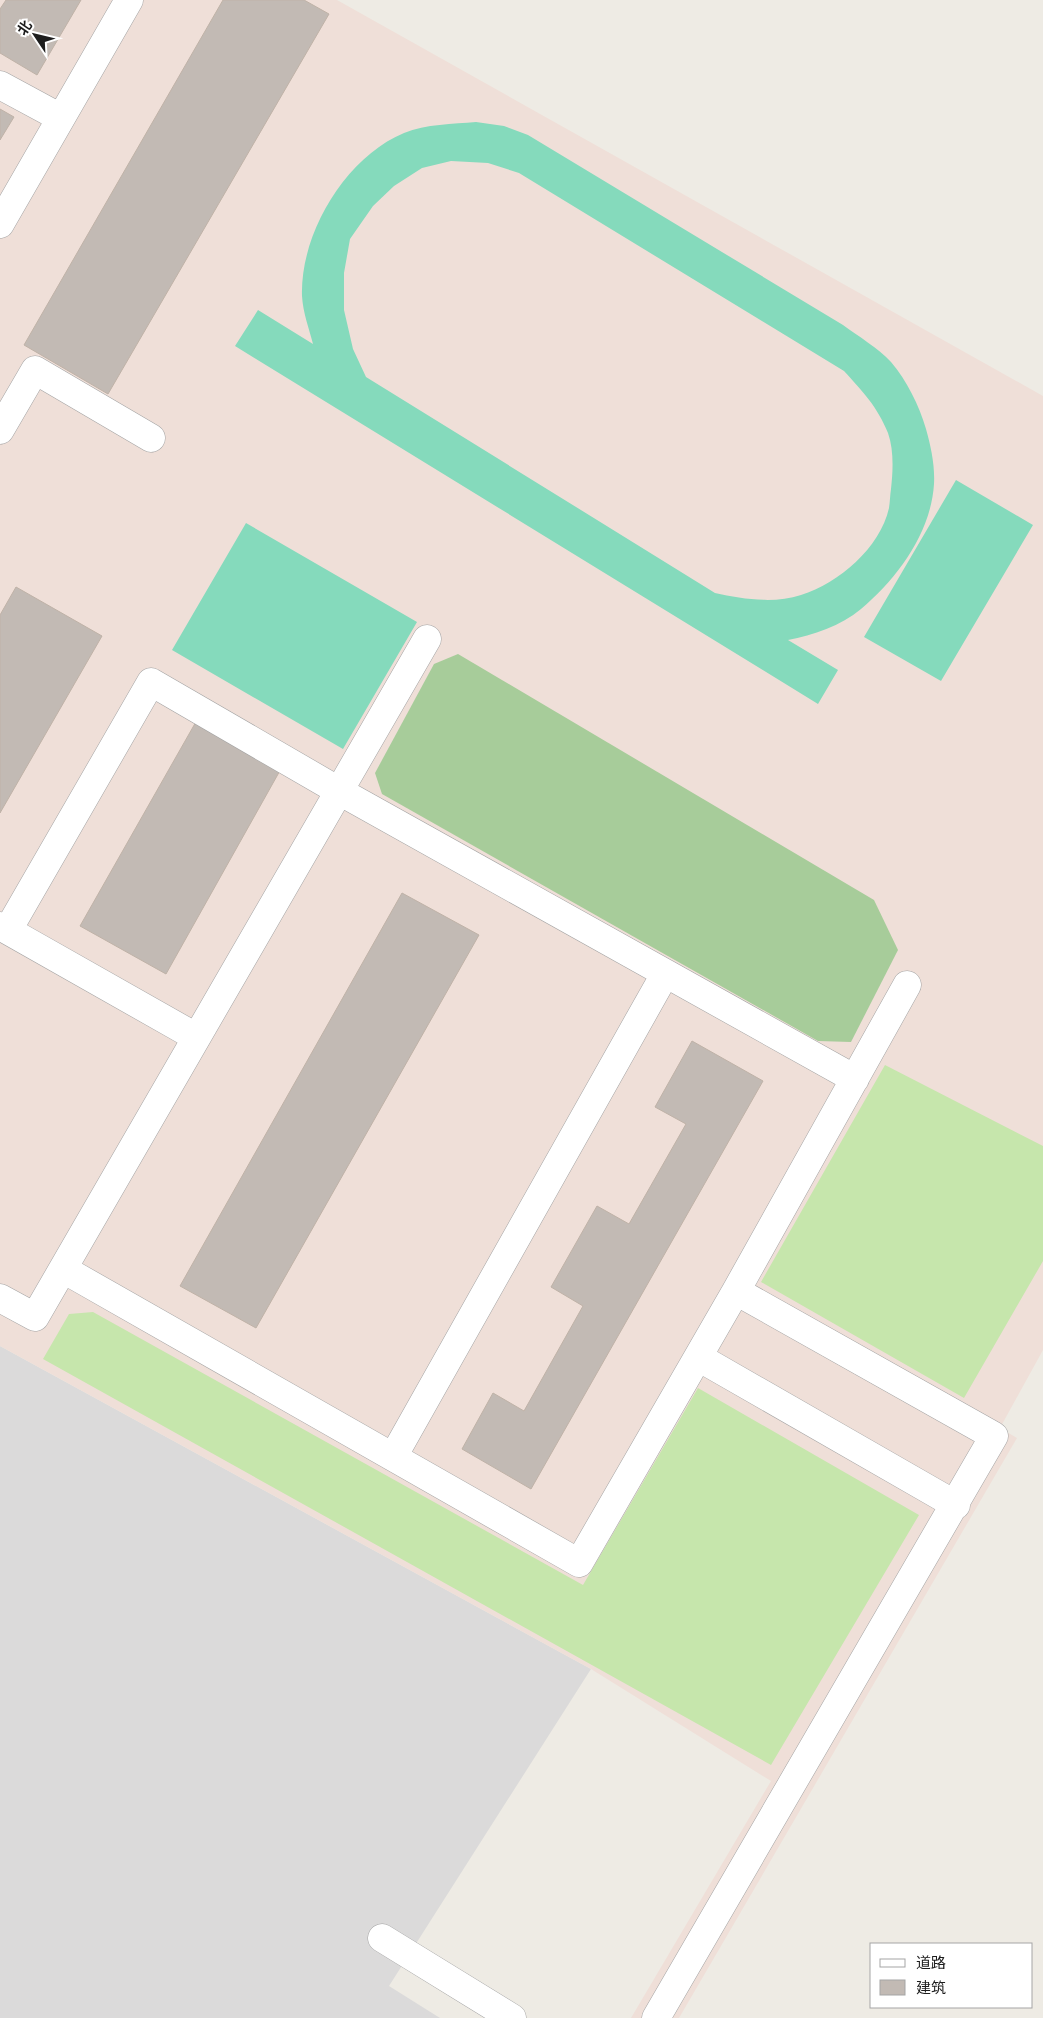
<svg xmlns="http://www.w3.org/2000/svg" width="1043" height="2018" font-family="Signika,'Noto Sans SC',sans-serif">
	<style>
		.residential { fill: #dbdada }
		.military { fill: #efdfd8 }
		.grass { fill: #c6e6ac }
		.forest { fill: #a7cc9a }
		.pitch { fill: #85dabc; fill-rule: evenodd }
		.building { fill: #c2bab4; stroke: #bfb2a7 }
		.lines { fill: none; stroke-linecap: round; stroke-linejoin: round }
		.minor-casing { stroke: #a4a4a4; stroke-width: 29 }
		.minor { stroke: #fff; stroke-width: 28 }
	</style>
	<rect width="100%" height="100%" fill="#eeebe4"/>
	<!-- residential -->
	<path class="residential" d="M 0,1346 L 591,1669 L 389,1986 L 440,2018 L 0,2018 Z"/>
	<!-- military -->
	<path class="military" d="M 0,0 L 337,0 L 1043,396 L 1043,1350 L 1000,1428 L 1017,1438 L 679,2018 L 631,2018 L 771,1781 L 591,1669 L 0,1346 Z"/>
	<!-- grass -->
	<path class="grass" d="M 885,1065 L 1043,1146 L 1043,1261 L 964,1398 L 761,1282 Z
		M 93,1312 L 583,1585 L 698,1388 L 919,1515 L 771,1765 L 43,1359 L 69,1314 Z"/>
	<!-- forest -->
	<path class="forest" d="M 458,654 L 874,900 L 898,950 L 851,1042 L 818,1041 L 382,794 L 375,773 L 434,664 Z"/>
	<!-- pitch -->
	<path class="pitch" d="M 476,122 L 504,126 L 528,135 L 843,325 C 858,336 878,348 891,362 C 907,381 919,405 926,429 C 931,447 935,465 934,484 C 931,533 897,579 861,609 C 841,626 813,635 788,640 L 838,670 L 818,704 L 235,346 L 258,310 L 313,344 C 309,328 303,313 302,296 C 300,233 346,157 404,133 C 426,124 453,124 476,122 ZM 451,161 L 488,163 L 519,173 L 844,371 C 863,392 877,406 888,433 C 894,450 893,471 891,489 C 890,495 890,502 889,508 C 880,548 839,583 801,595 C 774,604 742,599 715,593 L 366,377 L 353,349 L 344,310 L 344,273 L 350,239 L 373,206 L 394,186 L 422,168 Z
		M 956,480 L 1033,525 L 941,681 L 864,637 Z
		M 246,523 L 417,622 L 343,749 L 172,650 Z"/>
	<!-- building -->
	<path class="building" d="M 6,0 L 81,0 L 37,75 L 0,53 L 0,9 Z
		M 223,0 L 304,0 L 329,14 L 108,394 L 24,345 Z
		M 0,109 L 14,117 L 0,140 Z
		M 16,587 L 102,636 L 0,813 L 0,615 Z
		M 197,720 L 282,767 L 166,974 L 80,926 Z
		M 402,893 L 479,935 L 256,1328 L 180,1286 Z
		M 692,1041 L 763,1081 L 531,1489 L 462,1449 L 493,1393 L 524,1411 L 583,1306 L 551,1287 L 597,1206 L 629,1224 L 686,1124 L 655,1107 Z"/>
	<g class="lines">
		<!-- minor casing -->
		<g class="minor-casing">
			<path id="minor" d="M 0,85 L 61,118
				M 0,224 L 129,0
				M 0,430 L 35,370 L 151,438
				M 0,926 L 196,1037
				M 8,930 L 151,682 L 339,791 L 855,1079
				M 63,1269 L 579,1563 L 736,1291 L 907,985
				M 0,1298 L 35,1317 L 427,639
				M 698,1357 L 956,1505
				M 393,1457 L 665,974
				M 382,1938 L 512,2018
				M 656,2018 L 994,1436 L 736,1291"/>
		</g>
		<!-- minor -->
		<use href="#minor" class="minor"/>
	</g>
	<!-- legend -->
	<rect x="870" y="1943" width="162" height="65" fill="#ffffff" stroke="#a5a5a5"/>
	<rect x="880" y="1959" width="25" height="8" fill="#ffffff" stroke="#a5a5a5"/>
	<text x="916" y="1968" font-size="15" fill="#1d1d1d">道路</text>
	<rect x="880" y="1980" width="25" height="15" fill="#c2bab4" stroke="#a5a5a5"/>
	<text x="916" y="1993" font-size="15" fill="#1d1d1d">建筑</text>
	<!-- north arrow -->
	<g transform="translate(35 35) rotate(305)" stroke="#ffffff" stroke-width="4" paint-order="stroke">
	<path d="M0-4L9 19L0 12L-9 19Z" fill="#1d1d1d"/>
	<text y="-8" font-size="14" font-weight="bold" text-anchor="middle" fill="#1d1d1d">北</text>
	</g>
</svg>
